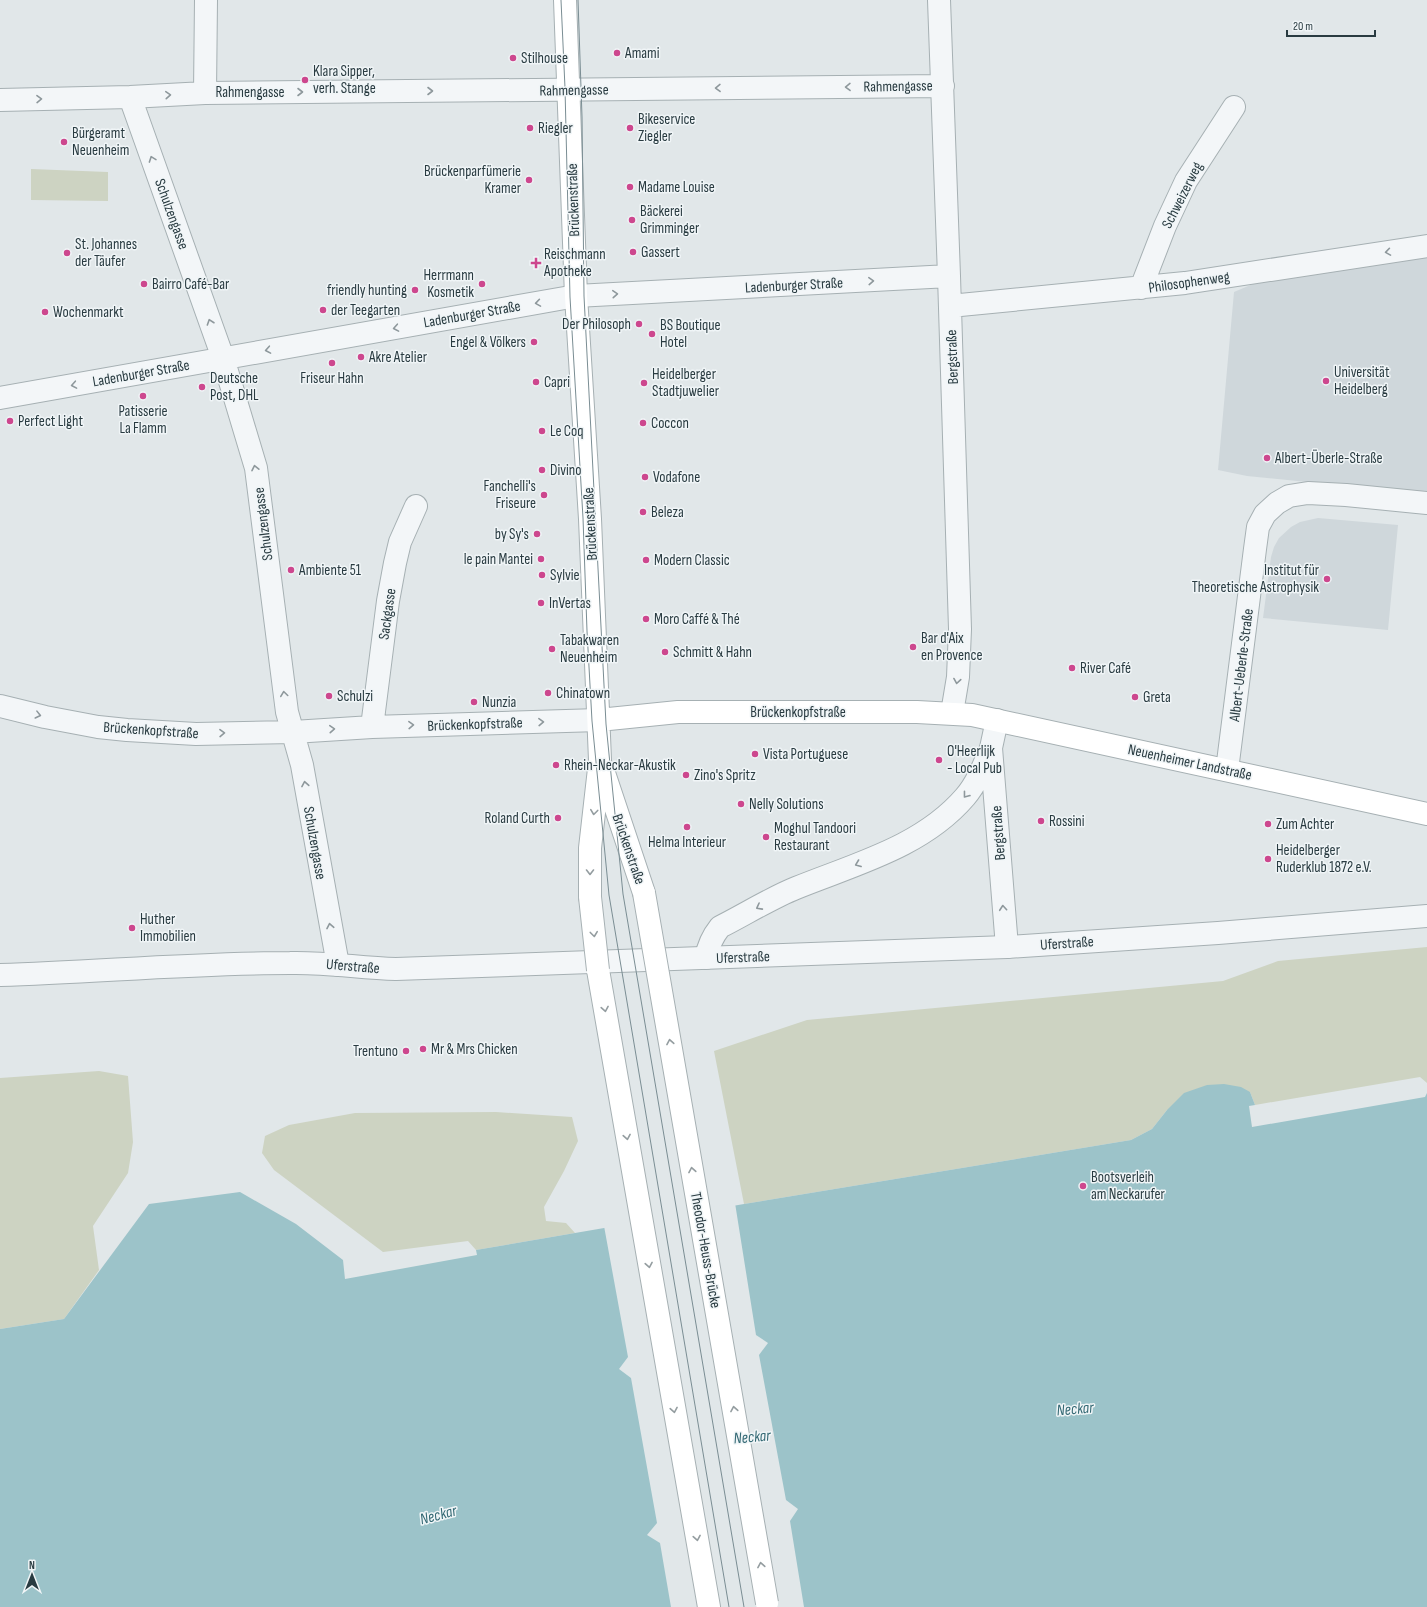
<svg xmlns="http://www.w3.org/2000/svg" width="1427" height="1607" font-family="'Sofia Sans Condensed',sans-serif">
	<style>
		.built { fill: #cfd7db }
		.green { fill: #cdd3c2 }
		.water { fill: #9cc3c9 }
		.pier { fill: #e1e7e9 }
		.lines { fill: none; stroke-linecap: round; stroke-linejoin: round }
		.minor-casing { stroke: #a6b0b3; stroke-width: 24 }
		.tertiary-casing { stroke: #a6b0b3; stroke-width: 24 }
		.secondary-casing { stroke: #a6b0b3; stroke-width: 24 }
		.minor { stroke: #f3f6f8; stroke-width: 22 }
		.tertiary { stroke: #f3f6f8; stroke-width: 22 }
		.secondary { stroke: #fff; stroke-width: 22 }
		.tram { stroke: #7a8d93; stroke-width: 1 }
		.secondary-bridge-casing { stroke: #a6b0b3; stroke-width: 24; stroke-linecap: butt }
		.secondary-bridge { stroke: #fff; stroke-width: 22 }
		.oneway { stroke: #8e989c }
		.oneway2 { stroke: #949da0 }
		.poi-dot { fill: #cd478e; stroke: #f0f5f7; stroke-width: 1.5 }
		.labels { text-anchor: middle; stroke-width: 3; stroke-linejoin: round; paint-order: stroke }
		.poi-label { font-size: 15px; fill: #293b41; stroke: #f0f5f7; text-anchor: start }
		.street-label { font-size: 15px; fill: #293b41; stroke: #f0f5f7 }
		.water-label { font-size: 16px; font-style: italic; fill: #346974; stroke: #f0f5f7 }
	</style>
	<rect width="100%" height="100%" fill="#e1e7e9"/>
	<!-- built -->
	<path class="built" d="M 1427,257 L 1427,494 L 1247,476 L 1218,470 L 1234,292 L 1260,281 Z
		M 1318,518 L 1398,525 L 1388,630 L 1263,618 L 1271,557 L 1274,547 L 1279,538 L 1291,527 L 1300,522 Z"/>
	<!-- green -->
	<path class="green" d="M 31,169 L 108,172 L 108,201 L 31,200 Z
		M 1427,947 L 1427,1083 L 1420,1077 L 1255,1105 L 1250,1092 L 1167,1110 L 1152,1129 L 1131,1140 L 744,1204 L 714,1051 L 807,1020 L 1223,981 L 1278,961 Z
		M 99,1071 L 128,1076 L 133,1142 L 128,1173 L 93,1226 L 99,1270 L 64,1319 L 0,1329 L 0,1078 Z
		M 496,1112 L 572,1117 L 578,1141 L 564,1171 L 544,1207 L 546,1221 L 566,1223 L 575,1233 L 476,1250 L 468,1241 L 383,1252 L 274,1170 L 262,1153 L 265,1136 L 289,1125 L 355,1113 Z"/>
	<!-- water -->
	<path class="water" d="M 1224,1084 L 1241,1087 L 1250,1092 L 1255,1105 L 1249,1106 L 1252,1127 L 1425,1097 L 1427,1093 L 1427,1607 L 0,1607 L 0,1329 L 64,1319 L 149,1204 L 240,1192 L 296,1224 L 343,1260 L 345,1279 L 477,1255 L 476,1250 L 744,1204 L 1131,1140 L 1152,1129 L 1167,1110 L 1184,1093 L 1207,1085 Z"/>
	<!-- pier -->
	<path class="pier" d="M 735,1203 L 756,1335 L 768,1343 L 759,1355 L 786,1500 L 798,1509 L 790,1521 L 804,1607 L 671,1607 L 660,1543 L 647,1535 L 657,1523 L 631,1378 L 619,1369 L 628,1357 L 604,1226 Z"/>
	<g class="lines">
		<!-- minor casing -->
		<g class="minor-casing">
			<path id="minor" d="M 939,0 L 949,276 L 960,629 L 958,677 L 952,713
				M 205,93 L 206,0
				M 130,97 L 223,358 L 256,468 L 287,712 L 302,765 L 338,965
				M 0,100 L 130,97 L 205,93 L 943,86
				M 1141,288 L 1165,226 L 1186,181 L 1234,107
				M 950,306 L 1185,283 L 1427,246
				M 0,398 L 576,296 L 949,276
				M 0,706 L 45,717 L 98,727 L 127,730 L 196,734 L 293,732 L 372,727 L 599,720
				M 997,720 L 991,748 L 1007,947
				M 372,727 L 388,601 L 395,563 L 400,542 L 416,506
				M 1227,770 L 1255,549 L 1258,527 L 1265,514 L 1277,503 L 1289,496 L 1308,493 L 1346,495 L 1427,503
				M 706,958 C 708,946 712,937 720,927 C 744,915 771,898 796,888 C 855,864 922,847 965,797 C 977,783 984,765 991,748"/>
		</g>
		<!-- tertiary casing -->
		<g class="tertiary-casing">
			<path id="tertiary" d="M 0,975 C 97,972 193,963 290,963 C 326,962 360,968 396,969 L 1007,947 L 1218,933 L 1427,916"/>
		</g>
		<!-- secondary casing -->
		<g class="secondary-casing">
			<path id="secondary" d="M 565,0 L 576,296 L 590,519 L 600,760 L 590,848 L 590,897
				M 599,720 L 678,712 L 917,712 L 972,715 L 1427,814
				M 602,767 L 644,893
				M 598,970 L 709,1607"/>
		</g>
		<!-- minor -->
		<use href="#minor" class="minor"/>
		<!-- tertiary -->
		<use href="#tertiary" class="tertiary"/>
		<!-- secondary -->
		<use href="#secondary" class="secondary"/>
		<!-- tram -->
		<path class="tram" d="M 561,0 L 565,88 L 570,297 L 583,518 L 587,631 L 592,721 L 609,895 L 729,1607
			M 578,0 L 582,117 L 584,296 L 606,724 L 623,894 L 744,1607"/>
		<!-- secondary-bridge casing -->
		<g class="secondary-bridge-casing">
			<path id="secondary-bridge" d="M 644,893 L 767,1603
				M 590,897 L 598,970"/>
		</g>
		<!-- secondary-bridge -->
		<use href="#secondary-bridge" class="secondary-bridge"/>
	</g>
	<!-- one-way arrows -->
	<defs><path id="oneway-chevron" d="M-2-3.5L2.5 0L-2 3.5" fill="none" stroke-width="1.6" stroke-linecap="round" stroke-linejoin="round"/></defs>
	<g class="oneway">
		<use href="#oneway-chevron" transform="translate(848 87) rotate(179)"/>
		<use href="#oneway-chevron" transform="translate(718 88) rotate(179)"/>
		<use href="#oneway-chevron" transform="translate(430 91)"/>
		<use href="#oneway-chevron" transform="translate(300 92)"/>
		<use href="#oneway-chevron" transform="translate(168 95) rotate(-4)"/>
		<use href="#oneway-chevron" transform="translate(39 99) rotate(-1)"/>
		<use href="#oneway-chevron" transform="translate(152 159) rotate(-110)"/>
		<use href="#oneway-chevron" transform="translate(1388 252) rotate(171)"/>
		<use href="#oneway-chevron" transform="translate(871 281) rotate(-3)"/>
		<use href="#oneway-chevron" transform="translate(615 294) rotate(-4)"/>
		<use href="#oneway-chevron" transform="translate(538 303) rotate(171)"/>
		<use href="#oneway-chevron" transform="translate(210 322) rotate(-109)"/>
		<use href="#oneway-chevron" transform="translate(396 328) rotate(170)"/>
		<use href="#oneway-chevron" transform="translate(268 350) rotate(170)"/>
		<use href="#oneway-chevron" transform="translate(74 385) rotate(170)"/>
		<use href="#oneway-chevron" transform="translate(255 468) rotate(-102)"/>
		<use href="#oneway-chevron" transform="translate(957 681) rotate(99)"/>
		<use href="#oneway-chevron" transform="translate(284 694) rotate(-98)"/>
		<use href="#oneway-chevron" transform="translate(38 715) rotate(14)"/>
		<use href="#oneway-chevron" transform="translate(541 722) rotate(-2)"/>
		<use href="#oneway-chevron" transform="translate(411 725) rotate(-2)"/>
		<use href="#oneway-chevron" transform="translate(332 729) rotate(-4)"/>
		<use href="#oneway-chevron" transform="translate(222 733) rotate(-1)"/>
		<use href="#oneway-chevron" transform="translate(305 784) rotate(-100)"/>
		<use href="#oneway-chevron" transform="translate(966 795) rotate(128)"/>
		<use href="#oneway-chevron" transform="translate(858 864) rotate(159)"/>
		<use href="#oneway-chevron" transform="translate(759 907) rotate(152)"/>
		<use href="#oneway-chevron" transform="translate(1003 908) rotate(-95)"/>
		<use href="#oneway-chevron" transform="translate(330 926) rotate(-101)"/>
	</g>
	<g class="oneway2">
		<use href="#oneway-chevron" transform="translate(594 812) rotate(97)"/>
		<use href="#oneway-chevron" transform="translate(590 872) rotate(90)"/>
		<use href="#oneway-chevron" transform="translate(594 934) rotate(83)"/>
		<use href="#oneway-chevron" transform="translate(605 1009) rotate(80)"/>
		<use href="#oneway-chevron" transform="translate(670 1042) rotate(-100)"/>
		<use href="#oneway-chevron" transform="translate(627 1137) rotate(80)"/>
		<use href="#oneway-chevron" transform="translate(692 1170) rotate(-100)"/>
		<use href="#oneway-chevron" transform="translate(649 1265) rotate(80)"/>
		<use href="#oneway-chevron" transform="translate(734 1409) rotate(-100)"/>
		<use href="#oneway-chevron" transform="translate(674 1410) rotate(80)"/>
		<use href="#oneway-chevron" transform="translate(697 1538) rotate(80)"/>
		<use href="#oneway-chevron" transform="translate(761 1565) rotate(-100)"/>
	</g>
	<!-- markers -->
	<g class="poi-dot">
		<circle cx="617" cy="53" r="4"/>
		<circle cx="513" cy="58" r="4"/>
		<circle cx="305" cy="80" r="4"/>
		<circle cx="530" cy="128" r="4"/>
		<circle cx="630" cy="128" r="4"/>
		<circle cx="64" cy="142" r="4"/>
		<circle cx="529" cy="180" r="4"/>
		<circle cx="630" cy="187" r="4"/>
		<circle cx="632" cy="220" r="4"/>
		<circle cx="633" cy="252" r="4"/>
		<circle cx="67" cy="253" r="4"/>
		<path d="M534 257h4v4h4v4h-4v4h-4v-4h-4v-4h4z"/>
		<circle cx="144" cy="284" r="4"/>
		<circle cx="482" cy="284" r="4"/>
		<circle cx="415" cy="290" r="4"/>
		<circle cx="323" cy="310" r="4"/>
		<circle cx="45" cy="312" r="4"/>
		<circle cx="639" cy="324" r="4"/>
		<circle cx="652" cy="334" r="4"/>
		<circle cx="534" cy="342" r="4"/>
		<circle cx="361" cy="357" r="4"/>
		<circle cx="332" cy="363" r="4"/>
		<circle cx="1326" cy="381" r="4"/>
		<circle cx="536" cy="382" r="4"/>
		<circle cx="644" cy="383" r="4"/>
		<circle cx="202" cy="387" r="4"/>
		<circle cx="143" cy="396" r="4"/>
		<circle cx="10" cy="421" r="4"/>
		<circle cx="643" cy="423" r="4"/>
		<circle cx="542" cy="431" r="4"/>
		<circle cx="1267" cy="458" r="4"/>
		<circle cx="542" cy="470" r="4"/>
		<circle cx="645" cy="477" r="4"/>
		<circle cx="544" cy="495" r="4"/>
		<circle cx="643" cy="512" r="4"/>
		<circle cx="537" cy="534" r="4"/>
		<circle cx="541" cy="559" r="4"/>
		<circle cx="646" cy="560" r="4"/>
		<circle cx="291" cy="570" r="4"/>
		<circle cx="542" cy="575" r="4"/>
		<circle cx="1327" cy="579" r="4"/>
		<circle cx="541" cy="603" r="4"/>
		<circle cx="646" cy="619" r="4"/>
		<circle cx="913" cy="647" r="4"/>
		<circle cx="552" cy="649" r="4"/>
		<circle cx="665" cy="652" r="4"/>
		<circle cx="1072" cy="668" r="4"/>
		<circle cx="548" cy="693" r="4"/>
		<circle cx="329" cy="696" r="4"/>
		<circle cx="1135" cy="697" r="4"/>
		<circle cx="474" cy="702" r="4"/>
		<circle cx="755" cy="754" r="4"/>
		<circle cx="939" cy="760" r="4"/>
		<circle cx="556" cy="765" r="4"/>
		<circle cx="686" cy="775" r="4"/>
		<circle cx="741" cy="804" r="4"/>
		<circle cx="558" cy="818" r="4"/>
		<circle cx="1041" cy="821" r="4"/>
		<circle cx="1268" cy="824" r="4"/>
		<circle cx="687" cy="827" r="4"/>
		<circle cx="766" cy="837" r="4"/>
		<circle cx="1268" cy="859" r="4"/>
		<circle cx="132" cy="928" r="4"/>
		<circle cx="423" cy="1049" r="4"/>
		<circle cx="406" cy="1051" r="4"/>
		<circle cx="1083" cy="1186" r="4"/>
	</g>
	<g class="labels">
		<!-- poi labels -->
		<g class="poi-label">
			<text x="625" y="58">Amami</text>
			<text x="521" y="63">Stilhouse</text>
			<text x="313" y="76">Klara Sipper,<tspan x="313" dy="17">verh. Stange</tspan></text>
			<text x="638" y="124">Bikeservice<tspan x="638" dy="17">Ziegler</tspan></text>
			<text x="538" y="133">Riegler</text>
			<text x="72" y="138">Bürgeramt<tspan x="72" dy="17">Neuenheim</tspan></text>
			<text x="521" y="176" text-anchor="end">Brückenparfümerie<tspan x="521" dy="17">Kramer</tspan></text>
			<text x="638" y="192">Madame Louise</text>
			<text x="640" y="216">Bäckerei<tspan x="640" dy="17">Grimminger</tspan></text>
			<text x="75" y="249">St. Johannes<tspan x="75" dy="17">der Täufer</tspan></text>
			<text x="641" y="257">Gassert</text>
			<text x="544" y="259">Reischmann<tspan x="544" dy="17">Apotheke</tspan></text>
			<text x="474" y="280" text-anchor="end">Herrmann<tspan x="474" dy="17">Kosmetik</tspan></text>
			<text x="152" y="289">Bairro Café-Bar</text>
			<text x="407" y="295" text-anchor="end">friendly hunting</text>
			<text x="331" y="315">der Teegarten</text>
			<text x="53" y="317">Wochenmarkt</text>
			<text x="631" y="329" text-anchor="end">Der Philosoph</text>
			<text x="660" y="330">BS Boutique<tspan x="660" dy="17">Hotel</tspan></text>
			<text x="526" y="347" text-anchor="end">Engel &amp; Völkers</text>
			<text x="369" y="362">Akre Atelier</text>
			<text x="1334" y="377">Universität<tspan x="1334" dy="17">Heidelberg</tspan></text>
			<text x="652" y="379">Heidelberger<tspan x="652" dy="17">Stadtjuwelier</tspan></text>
			<text x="210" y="383">Deutsche<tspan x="210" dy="17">Post, DHL</tspan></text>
			<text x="332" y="383" text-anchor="middle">Friseur Hahn</text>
			<text x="544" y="387">Capri</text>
			<text x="143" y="416" text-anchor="middle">Patisserie<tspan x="143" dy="17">La Flamm</tspan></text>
			<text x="18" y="426">Perfect Light</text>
			<text x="651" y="428">Coccon</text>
			<text x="550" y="436">Le Coq</text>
			<text x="1275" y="463">Albert-Überle-Straße</text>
			<text x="550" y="475">Divino</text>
			<text x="653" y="482">Vodafone</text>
			<text x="536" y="491" text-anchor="end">Fanchelli's<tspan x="536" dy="17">Friseure</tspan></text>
			<text x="651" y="517">Beleza</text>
			<text x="529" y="539" text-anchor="end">by Sy's</text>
			<text x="533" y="564" text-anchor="end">le pain Mantei</text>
			<text x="654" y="565">Modern Classic</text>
			<text x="299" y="575">Ambiente 51</text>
			<text x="1319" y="575" text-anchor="end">Institut für<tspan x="1319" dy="17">Theoretische Astrophysik</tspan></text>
			<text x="550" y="580">Sylvie</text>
			<text x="549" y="608">InVertas</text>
			<text x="654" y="624">Moro Caffé &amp; Thé</text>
			<text x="921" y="643">Bar d'Aix<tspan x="921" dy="17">en Provence</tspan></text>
			<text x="560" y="645">Tabakwaren<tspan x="560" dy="17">Neuenheim</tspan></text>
			<text x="673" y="657">Schmitt &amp; Hahn</text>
			<text x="1080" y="673">River Café</text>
			<text x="556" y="698">Chinatown</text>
			<text x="337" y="701">Schulzi</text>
			<text x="1143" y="702">Greta</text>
			<text x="482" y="707">Nunzia</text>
			<text x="947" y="756">O'Heerlijk<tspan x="947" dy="17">- Local Pub</tspan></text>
			<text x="763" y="759">Vista Portuguese</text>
			<text x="564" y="770">Rhein-Neckar-Akustik</text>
			<text x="694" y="780">Zino's Spritz</text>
			<text x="749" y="809">Nelly Solutions</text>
			<text x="550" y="823" text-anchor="end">Roland Curth</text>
			<text x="1049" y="826">Rossini</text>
			<text x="1276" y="829">Zum Achter</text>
			<text x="774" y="833">Moghul Tandoori<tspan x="774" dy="17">Restaurant</tspan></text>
			<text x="687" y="847" text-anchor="middle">Helma Interieur</text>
			<text x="1276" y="855">Heidelberger<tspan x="1276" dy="17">Ruderklub 1872 e.V.</tspan></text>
			<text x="140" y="924">Huther<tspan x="140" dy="17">Immobilien</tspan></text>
			<text x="431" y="1054">Mr &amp; Mrs Chicken</text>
			<text x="398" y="1056" text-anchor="end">Trentuno</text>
			<text x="1091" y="1182">Bootsverleih<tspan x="1091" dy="17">am Neckarufer</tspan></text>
		</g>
		<!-- street labels -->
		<g class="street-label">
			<text transform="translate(898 86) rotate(-1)" y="5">Rahmengasse</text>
			<text transform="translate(574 90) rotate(-1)" y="5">Rahmengasse</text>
			<text x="250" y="97">Rahmengasse</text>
			<text transform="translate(1182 195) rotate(-63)" y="5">Schweizerweg</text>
			<text transform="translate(573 200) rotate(-92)" y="5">Brückenstraße</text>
			<text transform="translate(172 214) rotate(70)" y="5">Schulzengasse</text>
			<text transform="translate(1189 282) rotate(-8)" y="5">Philosophenweg</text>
			<text transform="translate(794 285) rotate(-3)" y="5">Ladenburger Straße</text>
			<text transform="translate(472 314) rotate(-10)" y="5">Ladenburger Straße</text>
			<text transform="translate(952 357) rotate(-92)" y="5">Bergstraße</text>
			<text transform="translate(141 373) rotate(-10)" y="5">Ladenburger Straße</text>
			<text transform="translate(263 524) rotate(-97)" y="5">Schulzengasse</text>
			<text transform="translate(590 524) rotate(-93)" y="5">Brückenstraße</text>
			<text transform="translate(387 614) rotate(-82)" y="5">Sackgasse</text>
			<text transform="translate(1241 665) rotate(-83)" y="5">Albert-Ueberle-Straße</text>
			<text x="798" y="717">Brückenkopfstraße</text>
			<text transform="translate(475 724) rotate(-2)" y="5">Brückenkopfstraße</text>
			<text transform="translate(151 730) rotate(4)" y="5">Brückenkopfstraße</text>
			<text transform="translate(1190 762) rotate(12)" y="5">Neuenheimer Landstraße</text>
			<text transform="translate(998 833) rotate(-94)" y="5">Bergstraße</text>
			<text transform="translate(315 843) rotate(80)" y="5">Schulzengasse</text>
			<text transform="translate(629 849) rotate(71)" y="5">Brückenstraße</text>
			<text transform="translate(1067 943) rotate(-4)" y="5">Uferstraße</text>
			<text transform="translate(743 957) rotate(-2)" y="5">Uferstraße</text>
			<text transform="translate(353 966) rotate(5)" y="5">Uferstraße</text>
			<text transform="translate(706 1250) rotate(80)" y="5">Theodor-Heuss-Brücke</text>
		</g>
		<!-- water labels -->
		<g class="water-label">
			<text transform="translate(1075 1408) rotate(-5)" y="6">Neckar</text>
			<text transform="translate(752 1436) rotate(-5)" y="6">Neckar</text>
			<text transform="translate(438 1514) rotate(-15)" y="6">Neckar</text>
		</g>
	</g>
	<!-- north arrow -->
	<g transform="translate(32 1575)" stroke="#f0f5f7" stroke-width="3" paint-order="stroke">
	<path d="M0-3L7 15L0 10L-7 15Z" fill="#293b41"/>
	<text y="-6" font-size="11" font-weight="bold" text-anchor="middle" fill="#293b41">N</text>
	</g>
	<!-- scale -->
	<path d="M1287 30v6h88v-6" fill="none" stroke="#293b41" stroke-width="2"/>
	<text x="1293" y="30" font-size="12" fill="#293b41" stroke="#f0f5f7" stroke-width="3" paint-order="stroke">20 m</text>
</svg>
